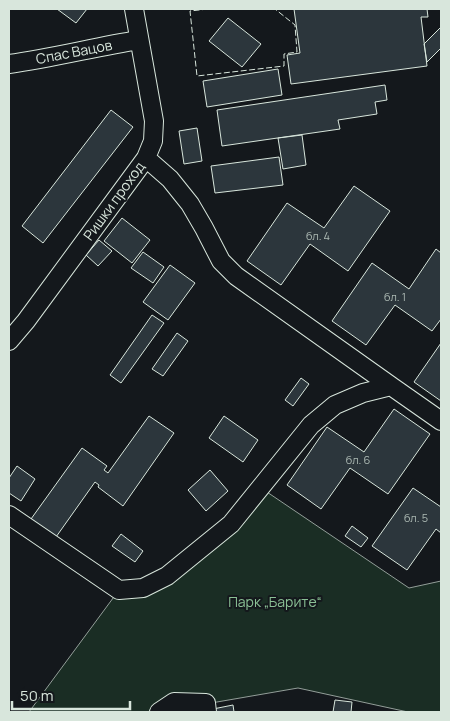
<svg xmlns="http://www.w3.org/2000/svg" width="450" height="721" font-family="Manrope,sans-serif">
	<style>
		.green { fill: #1a2d24; stroke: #939e99 }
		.building { fill: #2c363c; stroke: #d8e6dc }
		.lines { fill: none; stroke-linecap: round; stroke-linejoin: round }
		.minor-casing { stroke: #d8e6dc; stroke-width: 20 }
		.minor { stroke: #14181c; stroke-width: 18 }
		.fence { stroke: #d8e6dc; stroke-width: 1; stroke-dasharray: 6 2.5; stroke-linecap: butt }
		.labels { text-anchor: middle; stroke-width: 4; stroke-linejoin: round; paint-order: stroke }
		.number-label { font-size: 11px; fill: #adbab4 }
		.street-label { font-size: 14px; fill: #d8e6dc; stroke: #14181c }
		.park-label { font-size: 14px; fill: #8ac095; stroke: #14181c }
	</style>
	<rect width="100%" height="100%" fill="#14181c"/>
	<!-- green -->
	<path class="green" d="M 261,488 L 409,588 L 441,581 L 441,712 L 408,712 L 298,688 L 159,712 L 29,712 L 119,590 L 143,588 Z"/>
	<!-- building -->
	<path class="building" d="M 57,9 L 87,9 L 76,23 Z
		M 294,9 L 427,9 L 428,17 L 421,17 L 427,66 L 291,84 L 287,55 L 300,53 Z
		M 228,18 L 261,44 L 242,67 L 209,41 Z
		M 441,27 L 441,48 L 427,62 L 424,44 Z
		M 278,69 L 282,95 L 207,107 L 203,81 Z
		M 385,85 L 387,100 L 375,102 L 377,114 L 338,120 L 340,129 L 222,146 L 217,110 Z
		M 111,110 L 133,127 L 43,243 L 22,226 Z
		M 197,128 L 202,161 L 184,164 L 179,131 Z
		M 302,135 L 306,165 L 283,169 L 278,138 Z
		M 279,157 L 283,185 L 215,193 L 211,166 Z
		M 354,186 L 390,211 L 348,271 L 310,244 L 281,285 L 247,261 L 287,203 L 324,228 Z
		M 122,218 L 150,240 L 132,263 L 104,241 Z
		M 99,240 L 112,251 L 98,266 L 86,255 Z
		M 436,249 L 441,253 L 441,319 L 432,331 L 395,305 L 366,345 L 332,321 L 372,263 L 409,289 Z
		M 143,252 L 164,267 L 153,283 L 131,268 Z
		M 170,265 L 195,283 L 168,320 L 143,302 Z
		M 152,315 L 164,323 L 121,383 L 110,375 Z
		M 177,333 L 188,341 L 163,376 L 152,369 Z
		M 441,343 L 441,401 L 414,382 Z
		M 301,378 L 309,384 L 293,406 L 285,400 Z
		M 394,409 L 430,434 L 388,494 L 350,468 L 321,509 L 287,485 L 327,427 L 364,452 Z
		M 149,416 L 174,433 L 123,506 L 98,487 L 99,485 L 95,482 L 56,537 L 31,519 L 82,448 L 107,466 L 104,470 L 108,473 Z
		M 224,416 L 258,440 L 243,462 L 209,438 Z
		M 17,466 L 35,479 L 21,501 L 9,493 L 9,478 Z
		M 210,470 L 228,491 L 206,511 L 188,490 Z
		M 413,488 L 441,507 L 441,533 L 436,529 L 407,570 L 372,546 Z
		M 352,526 L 368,538 L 361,547 L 345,536 Z
		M 121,534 L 143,551 L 135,562 L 112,546 Z
		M 335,700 L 352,702 L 351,712 L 329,712 L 333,712 Z
		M 233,705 L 234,712 L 214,712 L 213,709 Z"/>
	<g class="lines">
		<!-- minor casing -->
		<g class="minor-casing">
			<path id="minor" d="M 9,64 C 53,58 95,47 139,40
				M 146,158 L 170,179 L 190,204 L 204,228 L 221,261 L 236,276 L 391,386
				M 9,341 L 26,321 L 146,158 L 153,141 L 154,121 L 134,9
				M 9,515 L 119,590 L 143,588 L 167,576 L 231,524 L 311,425 L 335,405 L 363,393 L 391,386 L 441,421
				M 159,712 L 174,702 L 206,703 L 207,712"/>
		</g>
		<!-- minor -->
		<use href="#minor" class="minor"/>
		<!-- fence -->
		<path class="fence" d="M 208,9 L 190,11 L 197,76 L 284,66 L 284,54 L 297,52 L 295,25 L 275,9"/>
	</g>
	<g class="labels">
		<!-- number labels -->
		<g class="number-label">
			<text x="318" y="240">бл. 4</text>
			<text x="395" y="301">бл. 1</text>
			<text x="358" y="464">бл. 6</text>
			<text x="416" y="522">бл. 5</text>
		</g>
		<!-- street labels -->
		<g class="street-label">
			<text transform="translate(74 52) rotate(-11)" y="5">Спас Вацов</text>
			<text transform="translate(114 201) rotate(-54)" y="5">Ришки проход</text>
		</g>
		<!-- park labels -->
		<g class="park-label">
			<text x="275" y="607">Парк „Барите“</text>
		</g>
	</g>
	<!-- border -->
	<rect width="450" height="721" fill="none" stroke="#d8e6dc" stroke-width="20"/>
	<!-- scale -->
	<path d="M12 701v8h118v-8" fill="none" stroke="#d8e6dc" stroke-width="2.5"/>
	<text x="20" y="701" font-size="15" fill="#d8e6dc" stroke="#14181c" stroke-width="4" paint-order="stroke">50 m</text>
</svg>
